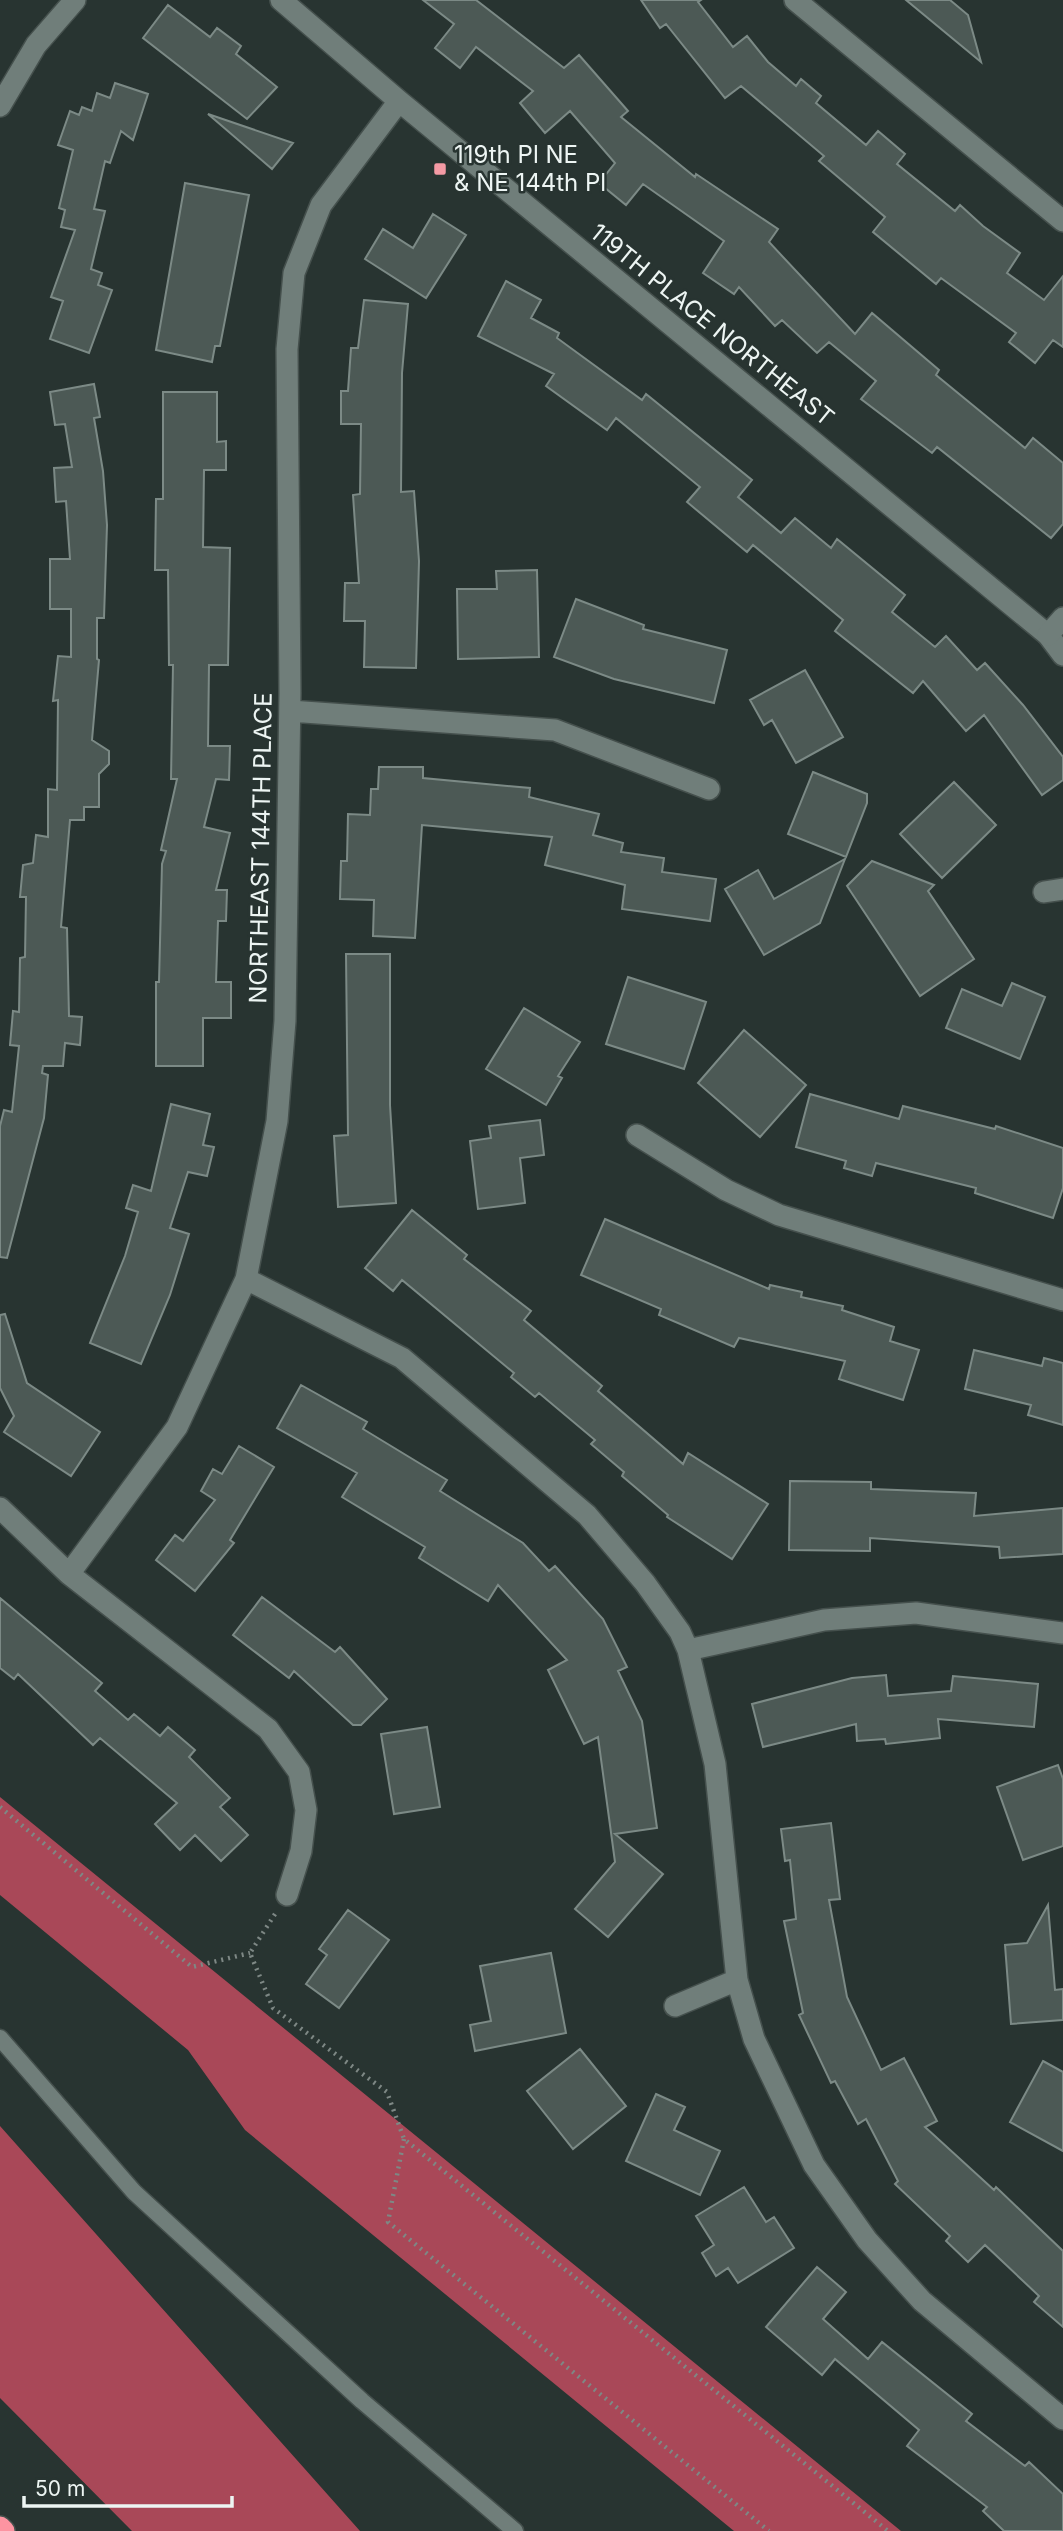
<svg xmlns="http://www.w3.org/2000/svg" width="1063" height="2531" font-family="Inter,sans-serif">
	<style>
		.forest { fill: #a94858 }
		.building { fill: #4c5955; stroke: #7c8a86; stroke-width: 2 }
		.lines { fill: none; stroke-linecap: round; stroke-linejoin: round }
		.lane-casing { stroke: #45504d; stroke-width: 19 }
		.street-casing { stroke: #45504d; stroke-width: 24 }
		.secondary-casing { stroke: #45504d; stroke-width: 24 }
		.highway-casing { stroke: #45504d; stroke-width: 24 }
		.path { stroke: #7e8885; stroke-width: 4.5; stroke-dasharray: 2 5; stroke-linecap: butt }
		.lane { stroke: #707e7a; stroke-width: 16 }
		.street { stroke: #707e7a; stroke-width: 21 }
		.secondary { stroke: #707e7a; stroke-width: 21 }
		.highway { stroke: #fd94a1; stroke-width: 21 }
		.poi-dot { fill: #f49aa4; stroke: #283431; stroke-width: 2.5 }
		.labels { text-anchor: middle; stroke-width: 5; stroke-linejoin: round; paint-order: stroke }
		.poi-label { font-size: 24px; fill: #edf5f3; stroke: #283431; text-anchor: start }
		.street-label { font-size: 24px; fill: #edf5f3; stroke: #283431 }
	</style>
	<rect width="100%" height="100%" fill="#283431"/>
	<!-- forest -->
	<path class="forest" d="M 0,1797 L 901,2531 L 734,2531 L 245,2130 L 188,2050 L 0,1895 Z
		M 0,2126 L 360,2531 L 132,2531 L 0,2398 Z"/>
	<!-- building -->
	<path class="building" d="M 423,0 L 476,0 L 564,68 L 579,55 L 628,111 L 621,117 L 695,177 L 696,174 L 778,229 L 769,242 L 855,334 L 872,313 L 939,370 L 936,375 L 1025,448 L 1033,438 L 1063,463 L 1063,524 L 1051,538 L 937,447 L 932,453 L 861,399 L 876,381 L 829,342 L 817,353 L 782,320 L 775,326 L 739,287 L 734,294 L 703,273 L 724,241 L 643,184 L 626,205 L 599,183 L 615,163 L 570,111 L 545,133 L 520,103 L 533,91 L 476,47 L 460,68 L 435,48 L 454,24 Z
		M 641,0 L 701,0 L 698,2 L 733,47 L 747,36 L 768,62 L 796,86 L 801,79 L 821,96 L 816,103 L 866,145 L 878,131 L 905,154 L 897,164 L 955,211 L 960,205 L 983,226 L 1020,253 L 1007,273 L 1044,300 L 1063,276 L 1063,347 L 1053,340 L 1035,363 L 1009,342 L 1016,333 L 941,278 L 936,284 L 908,261 L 873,232 L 885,217 L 819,161 L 824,156 L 741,86 L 725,98 L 666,24 L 660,28 Z
		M 906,0 L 950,0 L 968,15 L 981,62 Z
		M 168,5 L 210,37 L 217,28 L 241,46 L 236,54 L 277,87 L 247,119 L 143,38 Z
		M 115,83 L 148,94 L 133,140 L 121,131 L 110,163 L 105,161 L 94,209 L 105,211 L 91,269 L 102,273 L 98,285 L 112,290 L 89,353 L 50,339 L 63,301 L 51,297 L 75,230 L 61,227 L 65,210 L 59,208 L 73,150 L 58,145 L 70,111 L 79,115 L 82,107 L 92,111 L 97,93 L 110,98 Z
		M 208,114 L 293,143 L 272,169 Z
		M 185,183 L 249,195 L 220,346 L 215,346 L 212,362 L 156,350 Z
		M 433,214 L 466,235 L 426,298 L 365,259 L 383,229 L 413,248 Z
		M 506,281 L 541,300 L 531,318 L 559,333 L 557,338 L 642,400 L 646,394 L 752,480 L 738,497 L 781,533 L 795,518 L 831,548 L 837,539 L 905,595 L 892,612 L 935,647 L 946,636 L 977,670 L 985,663 L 1023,705 L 1063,757 L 1063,780 L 1042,795 L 984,715 L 966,731 L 923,681 L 913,693 L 835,631 L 843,620 L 753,545 L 747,552 L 687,502 L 700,487 L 616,418 L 607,430 L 546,386 L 554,374 L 478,336 Z
		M 364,300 L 408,304 L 402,373 L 401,492 L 414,491 L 419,561 L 416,668 L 364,667 L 365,621 L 344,621 L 345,583 L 359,583 L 353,495 L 360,494 L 361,424 L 341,424 L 341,391 L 348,391 L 351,348 L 358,348 Z
		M 94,384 L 100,417 L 94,418 L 103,471 L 107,525 L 104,618 L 97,618 L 97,659 L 99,660 L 92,740 L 109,751 L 109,764 L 99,774 L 99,807 L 84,807 L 84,820 L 70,820 L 61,927 L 67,928 L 69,1016 L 82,1017 L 80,1045 L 65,1043 L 63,1066 L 43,1066 L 42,1073 L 48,1075 L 44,1118 L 7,1258 L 0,1257 L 0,1126 L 4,1110 L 12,1112 L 19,1046 L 10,1045 L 13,1011 L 19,1012 L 20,958 L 25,957 L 26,897 L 20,897 L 23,865 L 33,863 L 36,835 L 48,837 L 48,789 L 57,790 L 58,700 L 53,701 L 58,656 L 71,657 L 71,609 L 50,609 L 50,559 L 70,559 L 66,501 L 56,502 L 54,468 L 72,467 L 65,424 L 55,425 L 50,392 Z
		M 163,392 L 217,392 L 217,442 L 226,441 L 226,470 L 204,470 L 203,547 L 230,548 L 228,665 L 209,665 L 208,746 L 230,746 L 229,780 L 216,779 L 204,827 L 230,833 L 216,890 L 227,890 L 226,921 L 218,921 L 216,982 L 231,982 L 231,1018 L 203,1018 L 203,1066 L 156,1066 L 156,982 L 159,982 L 162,864 L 166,851 L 161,850 L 177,779 L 171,779 L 173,665 L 169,665 L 168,570 L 155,570 L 156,499 L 163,499 Z
		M 537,570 L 539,657 L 458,659 L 457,589 L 497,589 L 496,571 Z
		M 576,599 L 644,625 L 643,629 L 727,650 L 714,703 L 614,679 L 554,657 Z
		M 805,670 L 843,737 L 796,763 L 772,720 L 764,725 L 750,700 Z
		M 379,767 L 423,767 L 423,778 L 530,788 L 529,797 L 599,814 L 593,835 L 623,843 L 621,852 L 664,858 L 662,872 L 716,879 L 710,921 L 622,909 L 625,885 L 545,865 L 552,837 L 422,825 L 415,938 L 373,936 L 374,900 L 340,899 L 341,861 L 347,861 L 348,814 L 370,815 L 371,789 L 378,789 Z
		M 813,772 L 867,794 L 867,803 L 846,857 L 788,834 Z
		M 954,782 L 996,825 L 942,878 L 900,834 Z
		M 845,859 L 820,923 L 764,955 L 725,889 L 758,870 L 774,899 Z
		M 872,861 L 934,885 L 928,891 L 974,959 L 920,996 L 847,886 Z
		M 346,954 L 390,954 L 390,1105 L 396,1203 L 338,1207 L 334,1136 L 348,1135 Z
		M 628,977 L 706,1002 L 684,1069 L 606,1044 Z
		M 1012,983 L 1045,997 L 1020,1059 L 946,1028 L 962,989 L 1002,1006 Z
		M 524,1008 L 580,1042 L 558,1076 L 562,1078 L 546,1105 L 486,1069 Z
		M 744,1030 L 806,1085 L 760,1137 L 698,1083 Z
		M 810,1094 L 899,1119 L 903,1106 L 995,1129 L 996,1126 L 1063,1148 L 1063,1188 L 1053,1218 L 975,1193 L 976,1188 L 876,1163 L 872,1176 L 844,1168 L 846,1161 L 796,1147 Z
		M 171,1104 L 210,1114 L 203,1145 L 214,1147 L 207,1176 L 188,1172 L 170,1228 L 189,1234 L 170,1295 L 141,1364 L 90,1343 L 125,1256 L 138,1212 L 126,1208 L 133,1185 L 151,1191 Z
		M 540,1120 L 544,1155 L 520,1158 L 525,1203 L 478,1209 L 470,1141 L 491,1138 L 489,1126 Z
		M 412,1210 L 467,1255 L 464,1259 L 531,1311 L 524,1320 L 602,1386 L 598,1391 L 683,1464 L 688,1453 L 768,1504 L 732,1559 L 667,1517 L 668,1515 L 622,1476 L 624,1472 L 591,1444 L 595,1440 L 539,1393 L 535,1397 L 511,1377 L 514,1373 L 402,1280 L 393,1291 L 365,1268 Z
		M 605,1219 L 769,1289 L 770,1285 L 802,1292 L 801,1297 L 843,1306 L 842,1310 L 894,1327 L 890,1341 L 919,1350 L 903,1400 L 839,1379 L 845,1361 L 739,1338 L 734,1347 L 659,1315 L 661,1309 L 581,1275 Z
		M 5,1314 L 27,1383 L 100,1432 L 71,1476 L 4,1432 L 14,1416 L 0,1388 L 0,1315 Z
		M 974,1350 L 1042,1366 L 1044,1358 L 1063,1363 L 1063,1425 L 1028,1415 L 1031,1405 L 965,1389 Z
		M 301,1385 L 367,1422 L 363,1429 L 447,1480 L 440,1491 L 523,1543 L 549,1571 L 555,1566 L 603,1619 L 627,1667 L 618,1671 L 642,1721 L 657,1828 L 615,1834 L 663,1874 L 608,1937 L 575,1909 L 615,1862 L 598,1737 L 584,1744 L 548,1670 L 567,1660 L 498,1585 L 488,1601 L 419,1558 L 425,1547 L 342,1497 L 357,1473 L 277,1428 Z
		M 239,1446 L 274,1467 L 230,1540 L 234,1543 L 195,1591 L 156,1560 L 175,1535 L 183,1541 L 215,1500 L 201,1491 L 213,1469 L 222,1474 Z
		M 790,1481 L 871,1482 L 871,1489 L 976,1493 L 974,1516 L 1063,1508 L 1063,1554 L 1000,1558 L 999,1547 L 870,1538 L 870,1551 L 789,1550 Z
		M 262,1597 L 335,1652 L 340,1647 L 387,1699 L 361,1725 L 353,1725 L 294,1671 L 289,1678 L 233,1635 Z
		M 0,1598 L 102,1683 L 95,1691 L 128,1720 L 134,1714 L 160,1736 L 168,1727 L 195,1750 L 189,1757 L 230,1798 L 220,1807 L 248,1835 L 221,1861 L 195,1835 L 180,1850 L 155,1824 L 177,1803 L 100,1738 L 93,1745 L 18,1674 L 14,1679 L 0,1668 Z
		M 886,1675 L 888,1696 L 951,1691 L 953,1676 L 1038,1684 L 1034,1727 L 938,1719 L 940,1738 L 886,1744 L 885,1739 L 857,1741 L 856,1724 L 763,1747 L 752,1704 L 852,1678 Z
		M 427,1727 L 440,1807 L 394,1814 L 381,1734 Z
		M 1058,1765 L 1063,1779 L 1063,1846 L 1023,1860 L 997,1787 Z
		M 831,1823 L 840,1899 L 829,1900 L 847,1997 L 881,2070 L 904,2058 L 937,2121 L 925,2127 L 994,2190 L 996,2187 L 1063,2251 L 1063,2327 L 1034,2302 L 1039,2296 L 985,2245 L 968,2262 L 946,2241 L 950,2236 L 895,2184 L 898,2181 L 866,2119 L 858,2124 L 835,2081 L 831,2083 L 799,2015 L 803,2013 L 784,1921 L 796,1919 L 790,1860 L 785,1861 L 781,1829 Z
		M 1048,1905 L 1055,1990 L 1063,1989 L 1063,2020 L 1011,2024 L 1005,1945 L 1027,1943 Z
		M 348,1910 L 389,1940 L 339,2008 L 306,1984 L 327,1955 L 319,1949 Z
		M 551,1953 L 566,2033 L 475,2051 L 470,2025 L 491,2021 L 480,1966 Z
		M 580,2049 L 626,2106 L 573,2149 L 527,2091 Z
		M 1043,2061 L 1063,2072 L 1063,2151 L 1010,2122 Z
		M 656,2094 L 685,2107 L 674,2130 L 720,2151 L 700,2195 L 626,2161 Z
		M 744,2187 L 766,2222 L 774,2217 L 794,2248 L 738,2283 L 728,2268 L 716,2276 L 702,2253 L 714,2245 L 696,2216 Z
		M 817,2267 L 846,2292 L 823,2319 L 868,2359 L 882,2342 L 972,2414 L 966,2421 L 1025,2466 L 1029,2462 L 1063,2494 L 1063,2531 L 1004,2531 L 983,2511 L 987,2507 L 907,2446 L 919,2430 L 835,2359 L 822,2375 L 766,2327 Z"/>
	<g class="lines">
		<!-- lane casing -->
		<g class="lane-casing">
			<path id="lane" d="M 0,2038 L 134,2192 L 362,2401 L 515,2531"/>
		</g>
		<!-- street casing -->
		<g class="street-casing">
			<path id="street" d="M 281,0 L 399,101 L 1048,635 L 1063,655
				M 795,0 L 1063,221
				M 0,106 L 36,45 L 75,0
				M 290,711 L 555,730 L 709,789
				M 1044,892 L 1063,889
				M 637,1135 L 726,1190 L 779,1215 L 1063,1300
				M 246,1279 L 402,1358 L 587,1515 L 645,1583 L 680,1632 L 688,1650 L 715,1764 L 737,1980 L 754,2039 L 814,2165 L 867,2240 L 922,2301 L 1063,2419
				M 0,1508 L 69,1574 L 268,1729 L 299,1772 L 306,1810 L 301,1851 L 287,1895
				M 69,1574 L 177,1427 L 246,1279 L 277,1121 L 285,1021 L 290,693 L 287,349 L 294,273 L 321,205 L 399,101
				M 688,1650 L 824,1620 L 916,1613 L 1063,1633
				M 675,2006 L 737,1980"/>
		</g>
		<!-- secondary casing -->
		<g class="secondary-casing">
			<path id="secondary" d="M 1048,635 L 1063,618"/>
		</g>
		<!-- highway casing -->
		<g class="highway-casing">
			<path id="highway" d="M 0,2527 L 4,2531"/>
		</g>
		<!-- path -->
		<path class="path" d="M 0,1807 L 192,1967 L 250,1953
			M 275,1914 L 250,1953 L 273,2008 L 387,2092 L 404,2139 L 888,2531
			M 404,2139 L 388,2222 L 769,2531"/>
		<!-- lane -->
		<use href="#lane" class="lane"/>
		<!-- street -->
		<use href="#street" class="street"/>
		<!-- secondary -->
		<use href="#secondary" class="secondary"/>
		<!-- highway -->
		<use href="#highway" class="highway"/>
	</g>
	<!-- markers -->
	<rect class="poi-dot" x="433" y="162" width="14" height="14" rx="3.5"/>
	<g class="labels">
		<!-- poi labels -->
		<g class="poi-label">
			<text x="454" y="163">119th Pl NE<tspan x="454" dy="28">&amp; NE 144th Pl</tspan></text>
		</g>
		<!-- street labels -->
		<g class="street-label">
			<text transform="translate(712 325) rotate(39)" y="8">119TH PLACE NORTHEAST</text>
			<text transform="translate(261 848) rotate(-89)" y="8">NORTHEAST 144TH PLACE</text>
		</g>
	</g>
	<!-- scale -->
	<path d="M24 2496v10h208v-10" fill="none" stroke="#edf5f3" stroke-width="3.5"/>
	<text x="35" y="2496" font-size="21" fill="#edf5f3" stroke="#283431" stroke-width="5" paint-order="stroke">50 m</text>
</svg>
